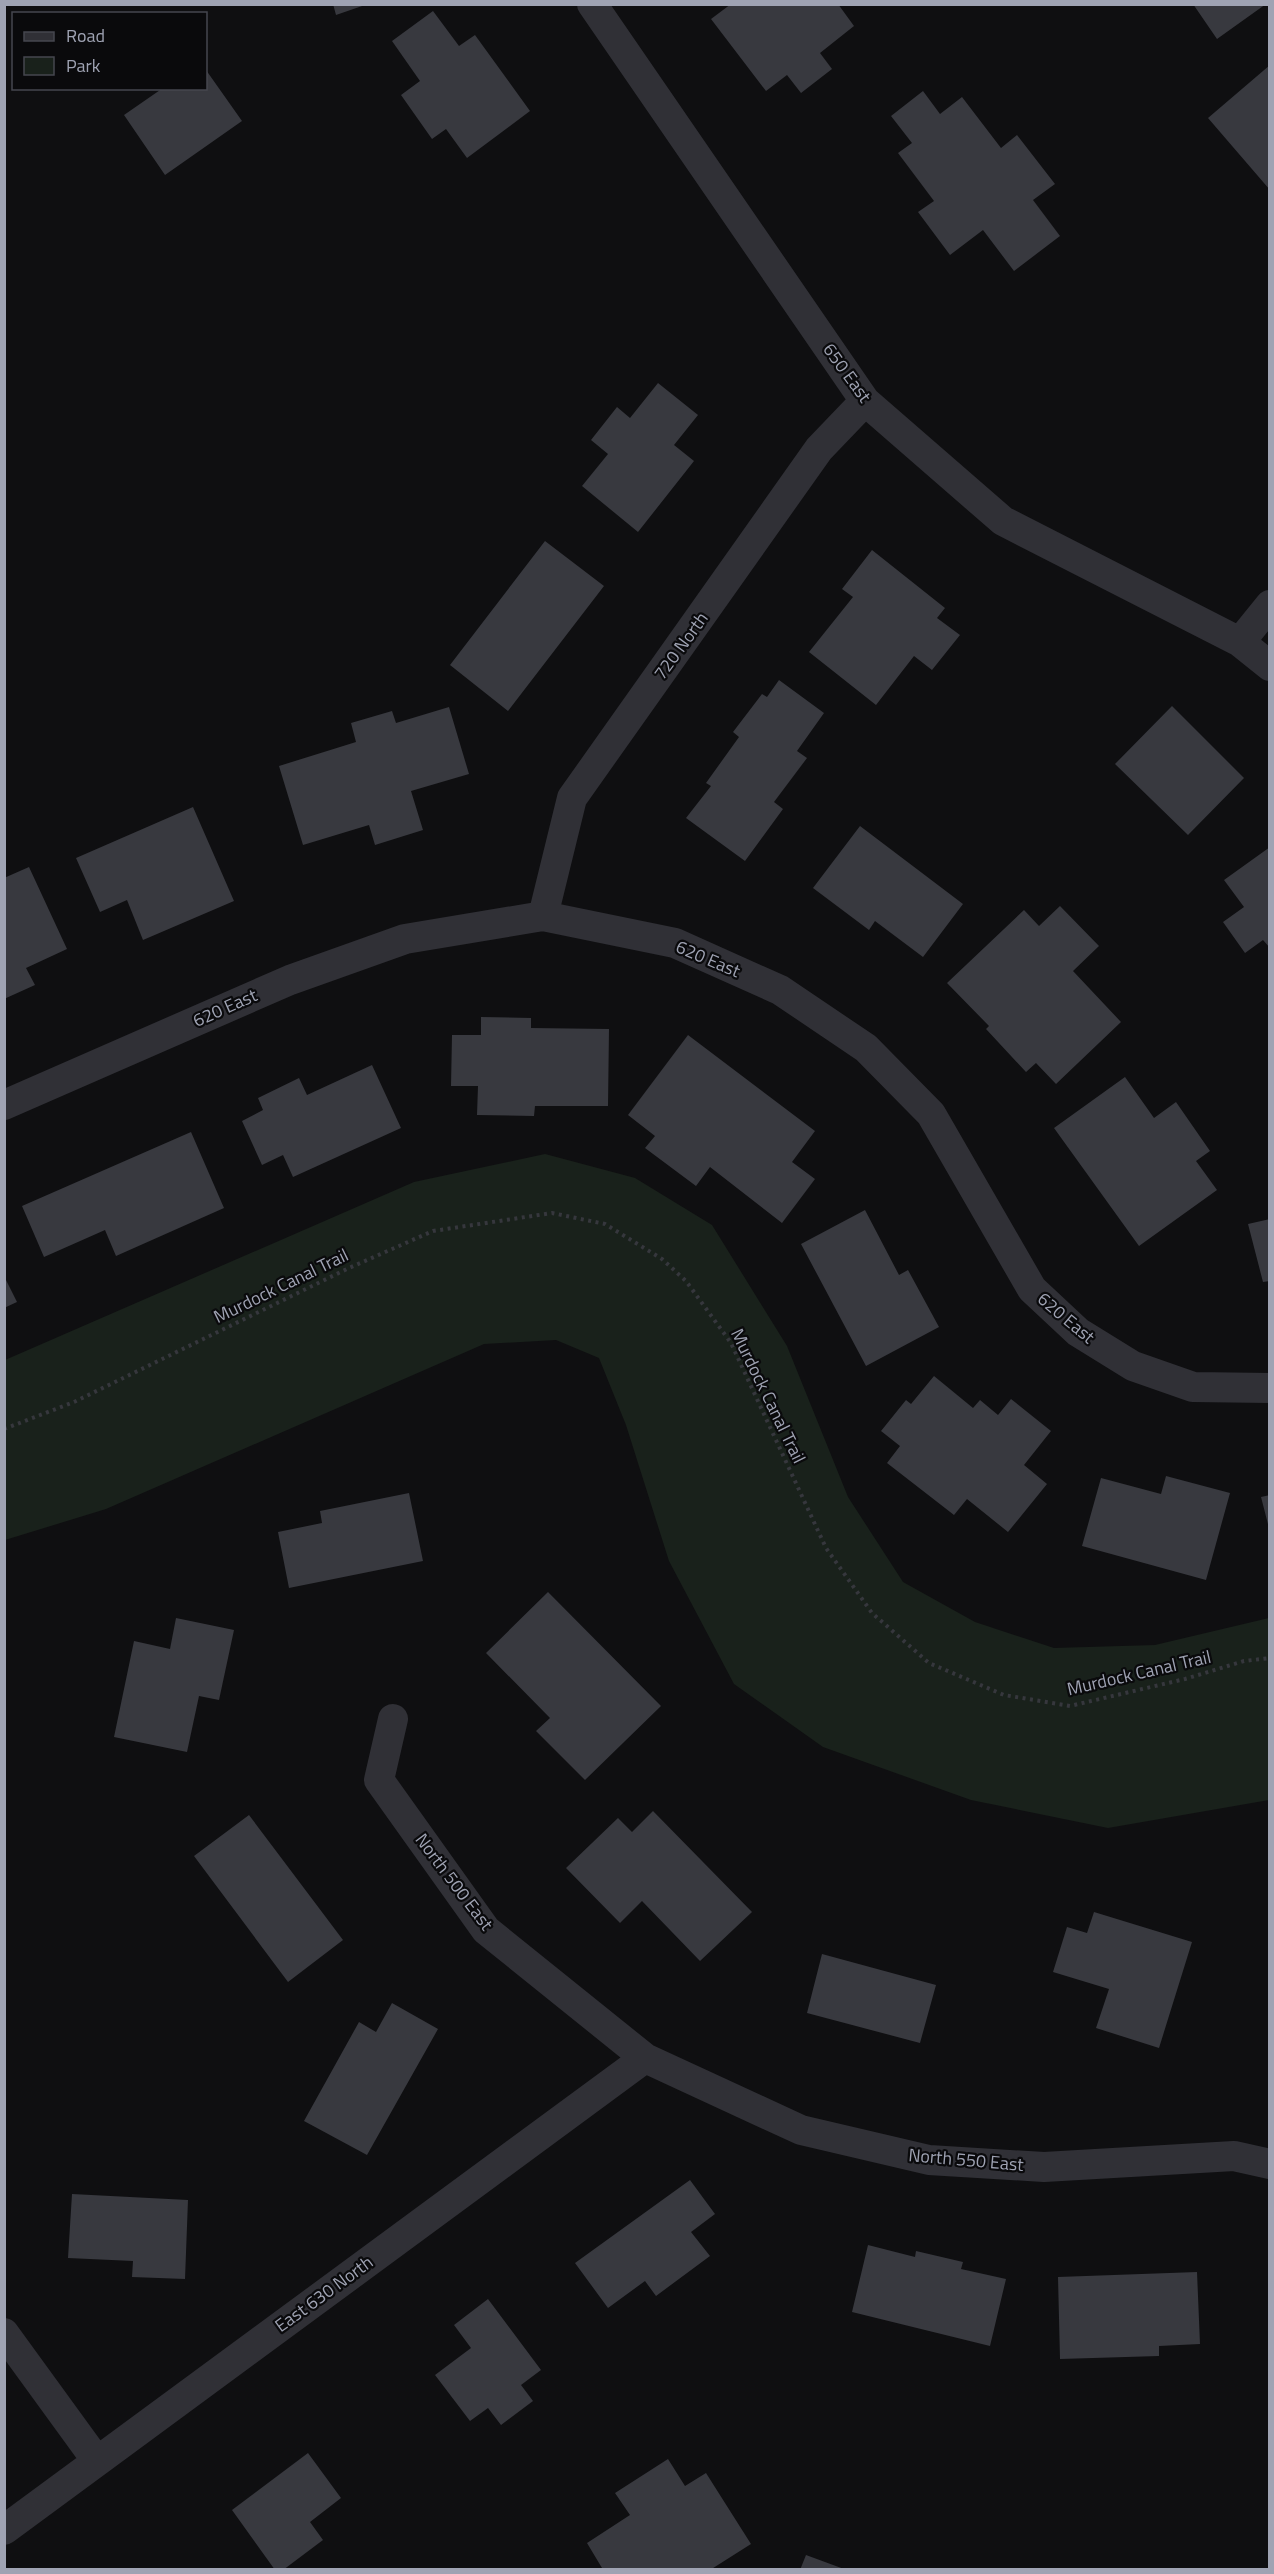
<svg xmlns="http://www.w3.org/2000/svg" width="1274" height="2574" font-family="'Titillium Web',sans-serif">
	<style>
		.green { fill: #19211b }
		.building { fill: #38393f }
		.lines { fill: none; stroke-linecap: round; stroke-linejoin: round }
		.path { stroke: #36373d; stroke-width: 4; stroke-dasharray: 3 4.5; stroke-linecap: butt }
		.minor { stroke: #303036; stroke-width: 30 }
		.labels { text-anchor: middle; stroke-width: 4.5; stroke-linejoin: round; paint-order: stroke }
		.street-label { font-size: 18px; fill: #9fa3b3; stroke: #0a0a0c }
	</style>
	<rect width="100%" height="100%" fill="#0f0f11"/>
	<!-- green -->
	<path class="green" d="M 545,1154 L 635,1178 L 712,1225 L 787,1346 L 848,1497 L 903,1582 L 975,1622 L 1054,1648 L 1155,1645 L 1269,1618 L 1269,1800 L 1108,1828 L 971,1800 L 823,1747 L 734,1684 L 669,1561 L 626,1425 L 599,1358 L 556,1340 L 484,1344 L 106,1509 L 5,1540 L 5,1360 L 414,1182 Z"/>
	<!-- building -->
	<path class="building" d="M 333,4 L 365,4 L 365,5 L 336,15 Z
		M 731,4 L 838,4 L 854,26 L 820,53 L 832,69 L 801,93 L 787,75 L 766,91 L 711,19 Z
		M 1193,4 L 1266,4 L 1217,39 Z
		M 433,11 L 459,46 L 475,35 L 530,111 L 467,158 L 446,129 L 432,139 L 401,95 L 420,81 L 392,41 Z
		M 1270,65 L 1270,190 L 1208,118 Z
		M 206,70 L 242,121 L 165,175 L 124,115 L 163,88 L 206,88 Z
		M 923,91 L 940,114 L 962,97 L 1001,148 L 1017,135 L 1055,184 L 1033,200 L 1060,236 L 1014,271 L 983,230 L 950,255 L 918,212 L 934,201 L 898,153 L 912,143 L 891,116 Z
		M 658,383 L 698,415 L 674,445 L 694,461 L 638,532 L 582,486 L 608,454 L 591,440 L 617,407 L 630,418 Z
		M 545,541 L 604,586 L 508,711 L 450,665 Z
		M 872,550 L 945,608 L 937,618 L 960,635 L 932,670 L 914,656 L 876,705 L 809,652 L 853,597 L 842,589 Z
		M 779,680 L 824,713 L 797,751 L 807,758 L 774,802 L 783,809 L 745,861 L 686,818 L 711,786 L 706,783 L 739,737 L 733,732 L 762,694 L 767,697 Z
		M 1172,706 L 1244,778 L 1188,835 L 1115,764 Z
		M 449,707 L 469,774 L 411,791 L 423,830 L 375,845 L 369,825 L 303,845 L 279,766 L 356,742 L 351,723 L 392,711 L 396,723 Z
		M 193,807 L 234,901 L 143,940 L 127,900 L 100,912 L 76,858 Z
		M 860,826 L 963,904 L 923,957 L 875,921 L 869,930 L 813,888 Z
		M 1270,847 L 1270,948 L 1263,940 L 1245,953 L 1223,922 L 1244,907 L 1224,880 Z
		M 29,867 L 67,949 L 26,968 L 35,985 L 4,999 L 4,878 Z
		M 1060,906 L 1099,946 L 1073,971 L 1121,1022 L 1056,1084 L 1036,1063 L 1026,1072 L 986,1029 L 989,1026 L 947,983 L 1024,910 L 1039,926 Z
		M 481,1017 L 531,1018 L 531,1028 L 609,1029 L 608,1106 L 535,1106 L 534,1116 L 477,1115 L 478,1086 L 451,1086 L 452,1035 L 481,1035 Z
		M 688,1035 L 815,1131 L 792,1162 L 815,1179 L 782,1223 L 710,1167 L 696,1186 L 645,1148 L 655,1136 L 628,1115 Z
		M 372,1065 L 401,1128 L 293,1177 L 283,1155 L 262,1165 L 242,1121 L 263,1110 L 258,1098 L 299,1078 L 307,1095 Z
		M 1125,1077 L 1154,1118 L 1176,1102 L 1210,1151 L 1196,1161 L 1217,1190 L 1139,1246 L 1054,1128 Z
		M 191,1132 L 224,1208 L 116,1256 L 105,1230 L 44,1257 L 22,1206 Z
		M 865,1210 L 899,1275 L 908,1270 L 939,1327 L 866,1366 L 801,1244 Z
		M 1270,1219 L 1270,1281 L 1263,1282 L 1248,1224 Z
		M 4,1276 L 17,1302 L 4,1308 Z
		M 934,1376 L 973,1408 L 980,1400 L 998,1415 L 1011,1399 L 1051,1431 L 1024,1465 L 1047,1484 L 1008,1532 L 967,1499 L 954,1515 L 887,1463 L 900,1446 L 881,1431 L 906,1400 L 911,1404 Z
		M 1166,1476 L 1230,1493 L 1206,1580 L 1082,1546 L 1101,1478 L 1161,1494 Z
		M 409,1493 L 423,1561 L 289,1588 L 278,1532 L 322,1523 L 320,1511 Z
		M 1270,1495 L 1270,1528 L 1269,1528 L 1261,1497 Z
		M 548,1592 L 661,1706 L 585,1780 L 536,1731 L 550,1718 L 486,1653 Z
		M 176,1618 L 234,1630 L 219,1700 L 199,1696 L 187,1752 L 114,1737 L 134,1641 L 170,1649 Z
		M 653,1811 L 752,1912 L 700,1961 L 642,1901 L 620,1923 L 566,1868 L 618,1818 L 632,1832 Z
		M 249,1815 L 343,1940 L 288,1982 L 194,1856 Z
		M 1094,1912 L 1192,1942 L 1159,2048 L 1096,2028 L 1109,1989 L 1053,1972 L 1067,1927 L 1087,1933 Z
		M 822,1954 L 936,1985 L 920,2043 L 807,2013 Z
		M 392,2003 L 438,2029 L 367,2155 L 304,2121 L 359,2022 L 376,2032 Z
		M 690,2180 L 715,2214 L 691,2232 L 710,2256 L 656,2296 L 645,2281 L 608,2308 L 575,2263 Z
		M 72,2194 L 188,2200 L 185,2279 L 132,2277 L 133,2261 L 68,2258 Z
		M 868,2245 L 915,2257 L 916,2251 L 963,2262 L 961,2269 L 1006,2279 L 990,2346 L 852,2312 Z
		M 1197,2272 L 1200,2344 L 1159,2346 L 1159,2356 L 1060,2359 L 1058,2277 Z
		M 488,2299 L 541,2370 L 521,2385 L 533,2401 L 501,2425 L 488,2408 L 470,2421 L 435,2375 L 471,2348 L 454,2325 Z
		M 308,2453 L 341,2498 L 310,2522 L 323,2540 L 283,2570 L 275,2570 L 232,2510 Z
		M 668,2459 L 685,2486 L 706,2473 L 751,2544 L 710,2570 L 599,2570 L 602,2568 L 587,2543 L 630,2515 L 615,2493 Z
		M 806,2555 L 844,2569 L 844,2570 L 800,2570 Z"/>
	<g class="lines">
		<!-- path -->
		<path class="path" d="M 4,1429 L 74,1402 L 349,1268 L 433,1231 L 552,1213 L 605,1224 L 662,1259 L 686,1281 L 731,1343 L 826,1548 L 872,1613 L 929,1663 L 1004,1695 L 1070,1706 L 1185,1679 L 1244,1661 L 1270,1658"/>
		<!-- minor -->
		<path class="minor" d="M 592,4 L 865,401 L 1003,521 L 1240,642 L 1270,666
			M 1240,642 L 1270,605
			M 543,916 L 572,798 L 819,449 L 865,401
			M 4,1105 L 290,980 L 405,939 L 543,916 L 675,943 L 780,990 L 866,1048 L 931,1114 L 1032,1289 L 1078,1332 L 1133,1366 L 1193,1387 L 1270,1388
			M 393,1719 L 379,1780 L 486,1930 L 645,2058 L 801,2130 L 929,2160 L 1044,2167 L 1234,2156 L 1270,2164
			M 4,2333 L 97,2461
			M 4,2530 L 645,2058"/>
	</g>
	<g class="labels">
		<!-- street labels -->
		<g class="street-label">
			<text transform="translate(847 373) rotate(54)" y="6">650 East</text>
			<text transform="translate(681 646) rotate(-54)" y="6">720 North</text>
			<text transform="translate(708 959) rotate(23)" y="6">620 East</text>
			<text transform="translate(225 1008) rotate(-24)" y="6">620 East</text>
			<text transform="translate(281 1286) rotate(-26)" y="6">Murdock Canal Trail</text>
			<text transform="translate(1066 1318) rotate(40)" y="6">620 East</text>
			<text transform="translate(768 1396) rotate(64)" y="6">Murdock Canal Trail</text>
			<text transform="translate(1139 1673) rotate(-13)" y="6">Murdock Canal Trail</text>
			<text transform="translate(454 1882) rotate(53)" y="6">North 500 East</text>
			<text transform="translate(966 2160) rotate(5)" y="6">North 550 East</text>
			<text transform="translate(324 2294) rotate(-36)" y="6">East 630 North</text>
		</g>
	</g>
	<!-- border -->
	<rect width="1274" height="2574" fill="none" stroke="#9fa3b3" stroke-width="12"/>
	<!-- legend -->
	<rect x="12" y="12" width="195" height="78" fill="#0a0a0c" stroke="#46474f" stroke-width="1.5"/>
	<rect x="24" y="32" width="30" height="9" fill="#303036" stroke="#46474f" stroke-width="1.5"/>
	<text x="66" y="42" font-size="18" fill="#9fa3b3">Road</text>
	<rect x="24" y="57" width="30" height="18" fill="#19211b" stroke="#46474f" stroke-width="1.5"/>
	<text x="66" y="72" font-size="18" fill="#9fa3b3">Park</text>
</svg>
